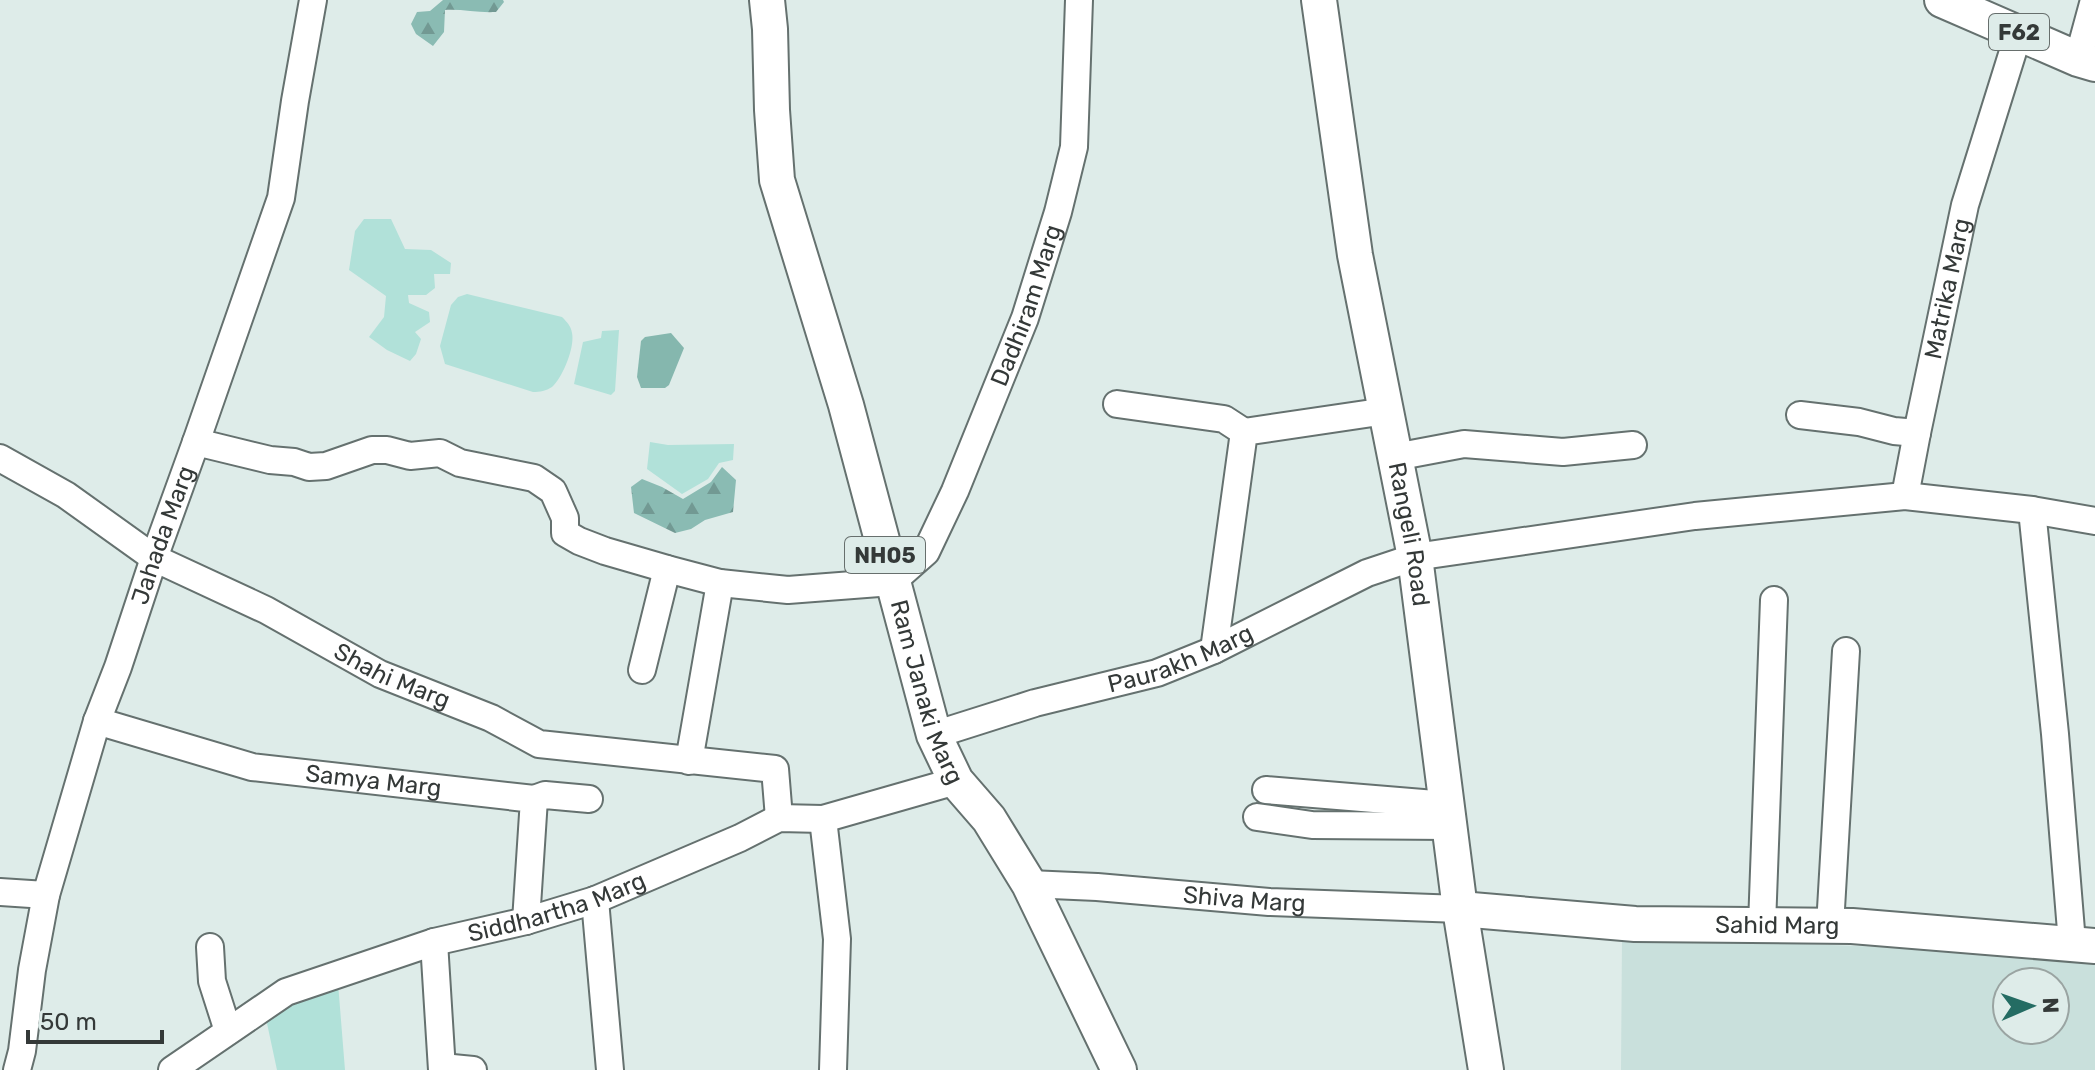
<svg xmlns="http://www.w3.org/2000/svg" width="2095" height="1070" font-family="Rubik,sans-serif">
	<style>
		.built { fill: #c9e0dc; fill-rule: evenodd }
		.green { fill: #b1e1d9 }
		.forest { fill: url(#forest-firs) }
		.water { fill: #85b7ae }
		.lines { fill: none; stroke-linecap: round; stroke-linejoin: round }
		.minor-casing { stroke: #65716f; stroke-width: 30 }
		.major-casing { stroke: #65716f; stroke-width: 38 }
		.minor { stroke: #fff; stroke-width: 26 }
		.major { stroke: #fff; stroke-width: 34 }
		.labels { text-anchor: middle; stroke-width: 8; stroke-linejoin: round; paint-order: stroke }
		.shield { fill: #deece9; stroke: #676f6d; stroke-width: 2 }
		.shield-label { font-size: 22px; font-weight: bold; fill: #343938 }
		.street-label { font-size: 24px; fill: #343938; stroke: #deece9 }
	</style>
	<defs>
		<pattern id="forest-firs" width="22" height="20" patternUnits="userSpaceOnUse" patternTransform="scale(2)"><rect width="22" height="20" fill="#8abbb3"/><path d="M5 1l3.5 6h-7zM16 11l3.5 6h-7z" fill="#729993"/></pattern>
	</defs>
	<rect width="100%" height="100%" fill="#deece9"/>
	<!-- built -->
	<path class="built" d="M 1622,937 L 2011,952 L 2095,959 L 2095,1070 L 1621,1070 ZM 2007,982 L 2055,982 L 2055,1030 L 2007,1030 Z"/>
	<!-- green -->
	<path class="green" d="M 364,219 L 391,219 L 405,249 L 431,250 L 451,263 L 450,274 L 434,274 L 435,288 L 426,295 L 408,295 L 409,303 L 429,312 L 430,322 L 415,332 L 421,339 L 416,354 L 410,361 L 387,350 L 369,337 L 384,317 L 386,296 L 349,270 L 355,231 Z
		M 467,294 L 562,317 C 567,322 571,326 572,333 C 575,347 563,377 552,387 C 546,391 540,392 533,392 L 445,364 L 440,346 L 451,305 L 458,297 Z
		M 619,330 L 615,391 L 611,395 L 574,384 L 583,342 L 601,338 L 602,331 Z
		M 650,442 L 668,445 L 734,444 L 733,460 L 719,463 L 708,479 L 682,494 L 647,469 Z
		M 338,983 L 345,1070 L 277,1070 L 265,1014 Z"/>
	<!-- forest -->
	<path class="forest" d="M 443,0 L 503,0 L 504,2 L 496,12 C 478,13 462,9 445,10 L 444,32 L 433,46 L 416,34 L 411,24 L 417,12 L 430,11 Z
		M 722,467 L 736,480 L 733,512 L 705,520 L 691,529 L 675,533 L 634,513 L 631,487 L 642,479 L 662,487 L 683,499 L 711,482 Z"/>
	<!-- water -->
	<path class="water" d="M 671,333 L 684,348 L 669,385 L 665,388 L 641,388 L 637,377 L 641,341 L 645,337 Z"/>
	<g class="lines">
		<!-- minor casing -->
		<g class="minor-casing">
			<g id="minor">
				<path d="M 2078,59 L 2094,0"/>
				<path d="M 1117,404 L 1224,419 L 1244,432"/>
				<path id="s1" d="M 1800,415 L 1859,422 L 1894,431 L 1917,433 L 1965,205 L 2019,32"/>
				<path id="s2" d="M 196,442 L 270,460 L 294,462 L 309,467 L 326,466 L 372,450 L 387,450 L 410,456 L 440,453 L 460,463 L 534,478 L 553,491 L 565,518 L 565,533 L 579,541 L 605,551 L 667,569 L 720,583 L 788,590 L 892,582 L 926,552 L 955,491 L 1025,318 L 1058,212 L 1074,147 L 1079,0"/>
				<path d="M 1395,457 L 1464,444 L 1563,452 L 1633,445"/>
				<path id="s3" d="M 0,458 L 66,495 L 154,558 L 266,610 L 380,674 L 491,718 L 539,744 L 775,769 L 779,818"/>
				<path d="M 1905,496 L 1917,433"/>
				<path d="M 2032,510 L 2055,734 L 2072,943"/>
				<path d="M 1214,650 L 1244,432 L 1386,411"/>
				<path d="M 642,670 L 667,569"/>
				<path id="s4" d="M 97,721 L 252,767 L 534,799 L 526,921"/>
				<path id="s5" d="M 934,735 L 1035,703 L 1157,673 L 1214,650 L 1367,573 L 1415,557 L 1695,516 L 1905,496 L 2032,510 L 2095,521"/>
				<path d="M 689,761 L 720,583"/>
				<path d="M 1266,790 L 1447,805"/>
				<path d="M 534,799 L 545,795 L 589,799"/>
				<path d="M 1257,817 L 1312,825 L 1450,826"/>
				<path d="M 823,819 L 837,939 L 833,1070"/>
				<path id="s6" d="M 1029,884 L 1097,887 L 1269,902 L 1460,909"/>
				<path d="M 0,892 L 46,895"/>
				<path d="M 595,900 L 610,1070"/>
				<path d="M 1762,925 L 1774,600"/>
				<path d="M 1830,926 L 1846,651"/>
				<path d="M 434,942 L 442,1070"/>
				<path d="M 210,947 L 212,981 L 228,1031"/>
				<path d="M 442,1067 L 473,1070"/>
				<path id="s7" d="M 17,1070 L 22,1051 L 32,970 L 46,895 L 97,721 L 118,667 L 154,558 L 196,442 L 281,198 L 295,101 L 313,0"/>
				<path id="s8" d="M 172,1070 L 286,992 L 434,942 L 526,921 L 595,900 L 740,838 L 779,818 L 823,819 L 956,781"/>
			</g>
		</g>
		<!-- major casing -->
		<g class="major-casing">
			<g id="major">
				<path id="s9" d="M 767,0 L 770,29 L 772,110 L 777,180 L 846,405 L 934,735 L 956,781 L 989,819 L 1029,884 L 1119,1070"/>
				<path id="s10" d="M 1319,0 L 1355,255 L 1415,557 L 1460,909 L 1486,1070"/>
				<path d="M 1942,0 L 2078,59 L 2095,64"/>
				<path id="s11" d="M 1460,909 L 1635,924 L 1852,926 L 2095,946"/>
			</g>
		</g>
		<!-- minor -->
		<use href="#minor" class="minor"/>
		<!-- major -->
		<use href="#major" class="major"/>
	</g>
	<g class="labels">
		<!-- shield labels -->
		<g class="shield">
			<rect x="1989" y="14" width="60" height="36" rx="6"/>
			<rect x="845" y="537" width="80" height="36" rx="6"/>
		</g>
		<g class="shield-label">
			<text x="2019" y="40">F62</text>
			<text x="885" y="563">NH05</text>
		</g>
		<!-- street labels -->
		<g class="street-label">
			<text dy="8" stroke="none"><textPath href="#s1" startOffset="266">Matrika Marg</textPath></text>
			<text dy="8" stroke="none"><textPath href="#s2" startOffset="1064">Dadhiram Marg</textPath></text>
			<text dy="8" stroke="none"><textPath href="#s10" startOffset="542">Rangeli Road</textPath></text>
			<text dy="8" stroke="none"><textPath href="#s7" startOffset="556">Jahada Marg</textPath></text>
			<text dy="8" stroke="none"><textPath href="#s5" startOffset="258">Paurakh Marg</textPath></text>
			<text dy="8" stroke="none"><textPath href="#s3" startOffset="450">Shahi Marg</textPath></text>
			<text dy="8" stroke="none"><textPath href="#s9" startOffset="714">Ram Janaki Marg</textPath></text>
			<text dy="8" stroke="none"><textPath href="#s4" startOffset="284">Samya Marg</textPath></text>
			<text dy="8" stroke="none"><textPath href="#s6" startOffset="216">Shiva Marg</textPath></text>
			<text dy="8" stroke="none"><textPath href="#s8" startOffset="422">Siddhartha Marg</textPath></text>
			<text dy="8" stroke="none"><textPath href="#s11" startOffset="318">Sahid Marg</textPath></text>
		</g>
	</g>
	<!-- north arrow -->
	<g transform="translate(2031 1006) rotate(88)"><circle r="38" fill="#deece9" stroke="#9aa4a2" stroke-width="2"/>
	<path d="M0-6L14 30L0 20L-14 30Z" fill="#246c63"/>
	<text y="-12" font-size="22" font-weight="bold" text-anchor="middle" fill="#343938">N</text>
	</g>
	<!-- scale -->
	<path d="M28 1030v12h134v-12" fill="none" stroke="#343938" stroke-width="4"/>
	<text x="40" y="1030" font-size="24" fill="#343938" stroke="#deece9" stroke-width="6" paint-order="stroke">50 m</text>
</svg>
